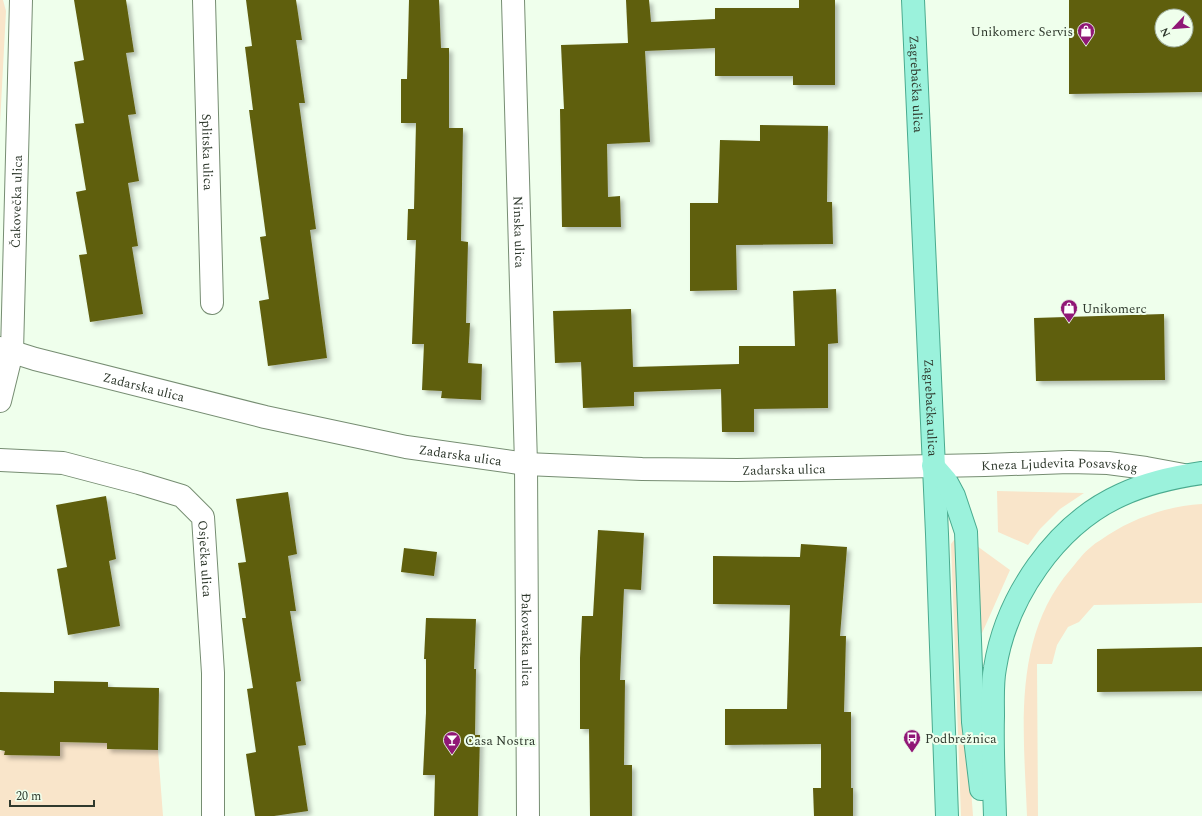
<svg xmlns="http://www.w3.org/2000/svg" width="1202" height="816" font-family="Spectral,serif">
	<style>
		.green { fill: #f9e5ca }
		.building { fill: #5f5e0e; fill-rule: evenodd; filter: url(#shadow) }
		.lines { fill: none; stroke-linecap: round; stroke-linejoin: round }
		.minor-casing { stroke: #768d72; stroke-width: 24 }
		.major-casing { stroke: #4aab8f; stroke-width: 24 }
		.minor { stroke: #fff; stroke-width: 22 }
		.major { stroke: #9bf2dc; stroke-width: 22 }
		.labels { text-anchor: middle; stroke-width: 4; stroke-linejoin: round; paint-order: stroke }
		.poi-label { font-size: 13px; fill: #2f392d; stroke: #efffec; text-anchor: start }
		.street-label { font-size: 13px; fill: #2f392d; stroke: #efffec }
	</style>
	<defs>
		<filter id="shadow"><feDropShadow dx="3.5" dy="3.5" stdDeviation="2" flood-color="#0004"/></filter>
	</defs>
	<rect width="100%" height="100%" fill="#efffec"/>
	<!-- green -->
	<path class="green" d="M 0,0 L 3,0 L 6,11 L 0,124 Z
		M 997,491 L 1084,493 L 1060,509 L 1040,529 L 1028,545 L 998,532 Z
		M 1202,504 L 1202,603 L 1094,605 L 1079,622 L 1068,627 L 1057,645 L 1052,664 L 1037,664 L 1038,816 L 1027,816 C 1024,733 1011,638 1071,569 C 1077,562 1083,553 1091,547 C 1096,542 1103,539 1108,535 C 1136,517 1169,506 1202,504 Z
		M 954,540 L 957,540 L 968,748 L 973,816 L 961,816 L 951,544 Z
		M 977,546 L 1010,570 L 987,622 L 982,633 L 978,633 Z
		M 60,742 L 107,743 L 107,749 L 158,750 L 163,816 L 0,816 L 0,751 L 5,751 L 5,755 L 60,756 Z"/>
	<!-- building -->
	<path class="building" d="M 74,0 L 126,0 L 134,52 L 126,53 L 136,114 L 128,115 L 139,181 L 128,183 L 138,246 L 132,247 L 143,314 L 90,322 L 79,255 L 87,254 L 76,192 L 86,190 L 75,124 L 84,123 L 74,62 L 84,60 Z
		M 246,0 L 296,0 L 302,40 L 296,40 L 305,103 L 299,103 L 316,229 L 310,230 L 327,358 L 268,366 L 259,301 L 269,299 L 260,237 L 266,236 L 249,110 L 253,110 L 245,47 L 252,46 Z
		M 409,0 L 439,0 L 441,48 L 449,48 L 449,128 L 463,128 L 461,241 L 468,242 L 466,323 L 470,323 L 468,363 L 482,364 L 481,400 L 441,398 L 442,391 L 422,390 L 424,344 L 412,344 L 416,240 L 407,240 L 408,209 L 414,209 L 416,123 L 401,123 L 401,79 L 407,79 Z
		M 626,0 L 649,0 L 651,22 L 715,19 L 715,8 L 799,8 L 799,0 L 835,0 L 835,85 L 793,85 L 793,76 L 715,76 L 715,48 L 645,51 L 650,142 L 607,144 L 608,197 L 620,196 L 621,227 L 562,227 L 560,109 L 564,109 L 561,45 L 628,43 Z
		M 1069,0 L 1202,0 L 1202,92 L 1069,94 ZM 1162,16 L 1186,16 L 1186,40 L 1162,40 Z
		M 760,125 L 828,126 L 827,202 L 832,202 L 833,244 L 736,245 L 737,290 L 690,291 L 690,203 L 718,203 L 720,140 L 760,141 Z
		M 836,289 L 838,343 L 828,344 L 828,408 L 754,409 L 754,432 L 722,432 L 721,389 L 634,392 L 634,406 L 583,408 L 581,362 L 555,363 L 553,311 L 631,309 L 633,367 L 739,364 L 739,346 L 795,346 L 793,291 Z
		M 1164,314 L 1165,380 L 1036,381 L 1034,318 Z
		M 288,492 L 297,554 L 288,556 L 296,611 L 290,611 L 301,681 L 296,682 L 306,745 L 298,746 L 308,811 L 274,816 L 255,816 L 246,754 L 256,752 L 247,689 L 253,688 L 242,618 L 246,618 L 238,563 L 246,562 L 236,499 Z
		M 106,496 L 116,559 L 109,561 L 120,626 L 68,635 L 57,569 L 67,567 L 56,505 Z
		M 598,530 L 644,533 L 641,590 L 624,589 L 620,680 L 625,680 L 624,765 L 632,765 L 632,816 L 590,816 L 589,729 L 580,729 L 580,658 L 582,616 L 593,616 Z
		M 801,544 L 847,547 L 840,636 L 846,636 L 844,712 L 851,712 L 851,788 L 853,788 L 853,816 L 814,816 L 813,788 L 821,788 L 821,744 L 725,745 L 725,709 L 787,709 L 790,605 L 713,604 L 713,556 L 800,557 Z
		M 404,548 L 437,552 L 434,576 L 401,572 Z
		M 426,618 L 476,619 L 474,669 L 476,669 L 475,735 L 480,735 L 478,816 L 434,816 L 435,775 L 423,775 L 426,713 L 426,659 L 424,659 Z
		M 1202,647 L 1202,691 L 1097,692 L 1097,649 Z
		M 54,681 L 108,682 L 108,687 L 159,688 L 158,750 L 107,749 L 107,743 L 60,742 L 60,756 L 4,755 L 5,751 L 0,750 L 0,692 L 54,693 Z"/>
	<g class="lines">
		<!-- minor casing -->
		<g class="minor-casing">
			<g id="minor">
				<path id="s1" d="M 204,0 L 212,303"/>
				<path id="s2" d="M 513,0 L 526,464 L 528,816"/>
				<path id="s3" d="M 0,348 L 35,359 L 265,417 L 406,447 L 526,464 L 642,469 L 737,470 L 985,465 L 1069,462 L 1108,463 L 1146,468 L 1184,475"/>
				<path id="s4" d="M 0,401 L 12,352 L 21,0"/>
				<path id="s5" d="M 0,460 L 63,463 L 139,483 L 182,496 L 203,517 L 213,673 L 213,816"/>
			</g>
		</g>
		<!-- major casing -->
		<g class="major-casing">
			<g id="major">
				<path id="s6" d="M 913,0 L 937,534 L 947,816"/>
				<path d="M 933,466 L 946,481 L 954,496 L 966,532 L 973,722 L 981,789"/>
				<path d="M 995,816 C 994,783 992,749 993,716 C 993,700 992,683 995,668 C 1006,598 1055,525 1121,495 C 1147,483 1174,477 1202,473"/>
			</g>
		</g>
		<!-- minor -->
		<use href="#minor" class="minor"/>
		<!-- major -->
		<use href="#major" class="major"/>
	</g>
	<!-- icons -->
	<defs>
		<g id="shop-pin" transform="scale(0.9)"><path d="M0 17L-7.5 6A9.5 9.5 0 1 1 7.5 6Z" fill="#901776" stroke="#efffec"/><path d="M-5-2.5h2.3a2.7 3.5 0 0 1 5.4 0H5L5.5 6h-11ZM-1.5-2.5h3a1.5 2.3 0 0 0-3 0Z" fill="#fff"/></g>
		<g id="bus-pin" transform="scale(0.9)"><path d="M0 17L-7.5 6A9.5 9.5 0 1 1 7.5 6Z" fill="#901776" stroke="#efffec"/><path d="M-5-6H5V4H4V6H2V4H-2V6H-4V4H-5ZM-3.5-4V0h7V-4ZM-3.5 1.2v1.5H-2V1.2ZM2 1.2v1.5H3.5V1.2Z" fill="#fff"/></g>
		<g id="bar-pin" transform="scale(0.9)"><path d="M0 17L-7.5 6A9.5 9.5 0 1 1 7.5 6Z" fill="#901776" stroke="#efffec"/><path d="M-6-5H6L.8 .8V4.5H3.5V6h-7V4.5H-.8V.8Z" fill="#fff"/></g>
	</defs>
	<g fill-rule="evenodd">
		<use href="#shop-pin" x="1086" y="31"/>
		<use href="#shop-pin" x="1069" y="308"/>
		<use href="#bus-pin" x="912" y="738"/>
		<use href="#bar-pin" x="452" y="740"/>
	</g>
	<g class="labels">
		<!-- poi labels -->
		<g class="poi-label">
			<text x="1073" y="36" text-anchor="end">Unikomerc Servis</text>
			<text x="1082" y="313">Unikomerc</text>
			<text x="925" y="743">Podbrežnica</text>
			<text x="465" y="745">Casa Nostra</text>
		</g>
		<!-- street labels -->
		<g class="street-label">
			<text dy="5" stroke="none"><textPath href="#s6" startOffset="84">Zagrebačka ulica</textPath></text>
			<text dy="5" stroke="none"><textPath href="#s1" startOffset="152">Splitska ulica</textPath></text>
			<text dy="5" stroke="none"><textPath href="#s4" startOffset="201">Čakovečka ulica</textPath></text>
			<text dy="5" stroke="none"><textPath href="#s2" startOffset="232">Ninska ulica</textPath></text>
			<text dy="5" stroke="none"><textPath href="#s3" startOffset="149">Zadarska ulica</textPath></text>
			<text dy="5" stroke="none"><textPath href="#s6" startOffset="408">Zagrebačka ulica</textPath></text>
			<text dy="5" stroke="none"><textPath href="#s3" startOffset="473">Zadarska ulica</textPath></text>
			<text dy="5" stroke="none"><textPath href="#s3" startOffset="1073">Kneza Ljudevita Posavskog</textPath></text>
			<text dy="5" stroke="none"><textPath href="#s3" startOffset="797">Zadarska ulica</textPath></text>
			<text dy="5" stroke="none"><textPath href="#s5" startOffset="258">Osječka ulica</textPath></text>
			<text dy="5" stroke="none"><textPath href="#s2" startOffset="640">Đakovačka ulica</textPath></text>
		</g>
	</g>
	<!-- north arrow -->
	<g transform="translate(1174 28) rotate(244)"><circle r="19" fill="#efffec" stroke="#a2b0a0"/>
	<path d="M0-3L7 15L0 10L-7 15Z" fill="#901776"/>
	<text y="-6" font-size="11" font-weight="bold" text-anchor="middle" fill="#2f392d">N</text>
	</g>
	<!-- scale -->
	<path d="M10 800v6h84v-6" fill="none" stroke="#2f392d" stroke-width="2"/>
	<text x="16" y="800" font-size="12" fill="#2f392d" stroke="#efffec" stroke-width="3" paint-order="stroke">20 m</text>
</svg>
